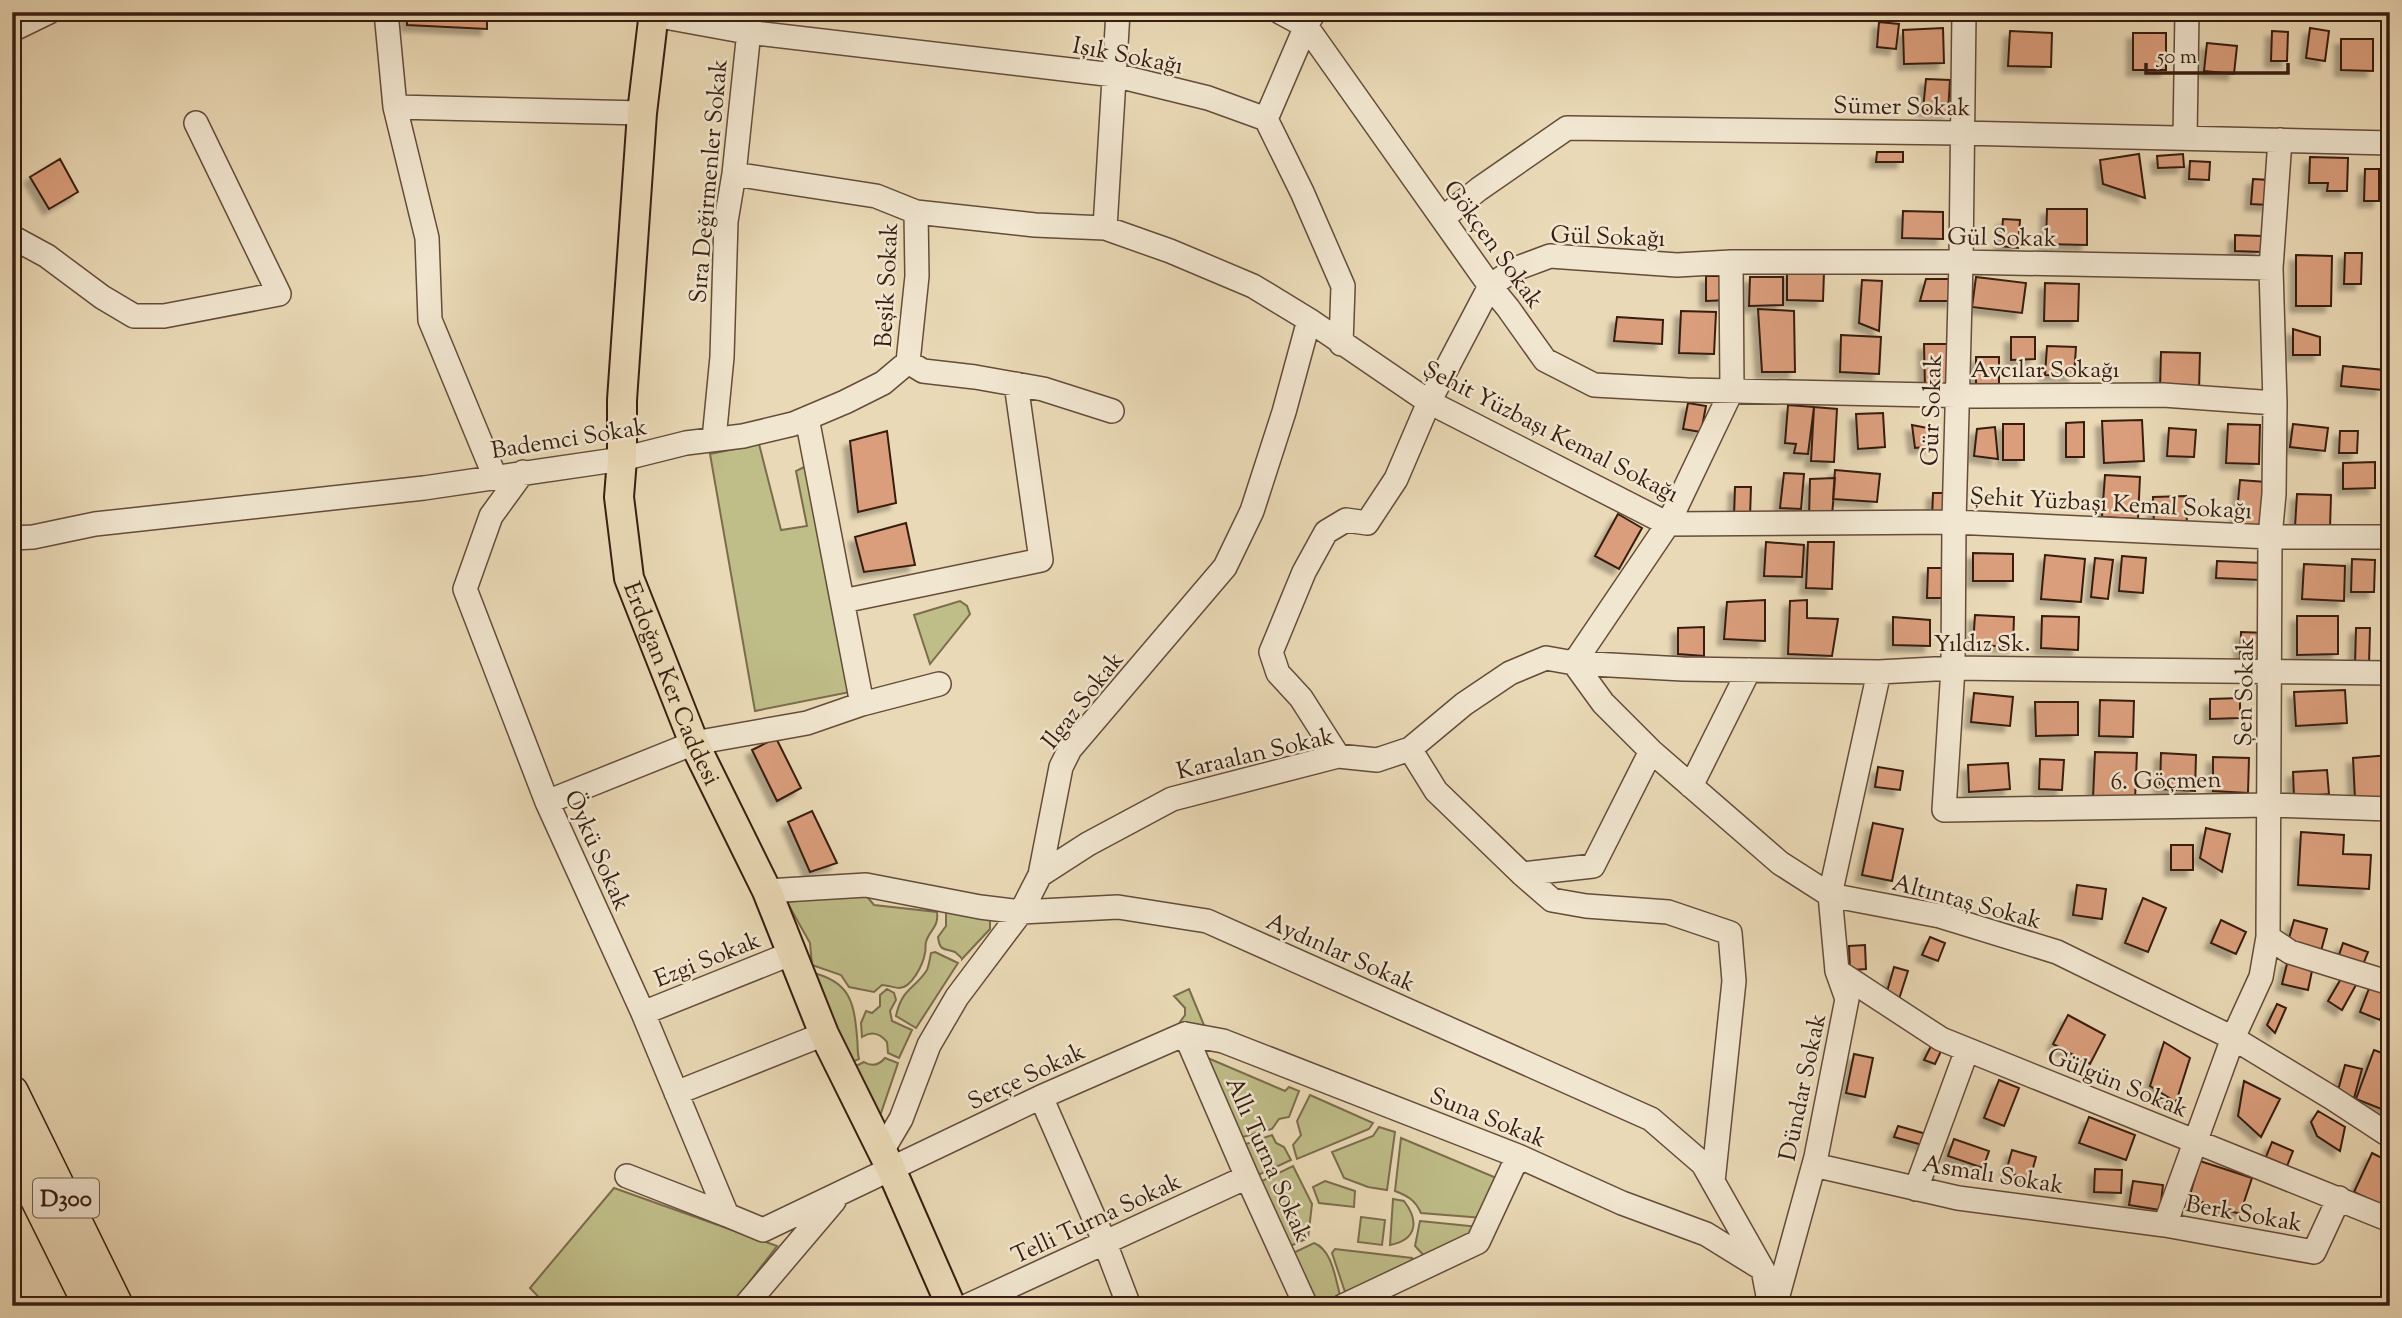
<svg xmlns="http://www.w3.org/2000/svg" width="2402" height="1318" font-family="'Sorts Mill Goudy',serif">
	<style>
		.green { fill: #bfbd88; stroke: #7b6d4c; stroke-width: 2 }
		.building { fill: #db9e7c; stroke: #371d10; stroke-width: 2; filter: url(#shadow) }
		.lines { fill: none; stroke-linecap: round; stroke-linejoin: round }
		.minor-casing { stroke: #644c3a; stroke-width: 26 }
		.major-casing { stroke: #371d10; stroke-width: 32 }
		.highway-casing { stroke: #371d10; stroke-width: 35 }
		.minor { stroke: #f1e6d0; stroke-width: 23 }
		.major { stroke: #ead9b6; stroke-width: 28 }
		.highway { stroke: #ead9b6; stroke-width: 32 }
		.labels { text-anchor: middle; stroke-width: 5; stroke-linejoin: round; paint-order: stroke }
		.shield { fill: #f1e6d0; stroke: #6f594a; stroke-width: 2 }
		.shield-label { font-size: 23px; font-weight: bold; fill: #371d10 }
		.street-label { font-size: 24px; fill: #371d10; stroke: #f1e6d0 }
	</style>
	<defs>
		<filter id="shadow"><feDropShadow dx="-6" dy="6" stdDeviation="2" flood-color="#0004"/></filter>
	</defs>
	<rect width="100%" height="100%" fill="#ead9b6"/>
	<filter id="stains"><feTurbulence type="fractalNoise" baseFrequency=".00286" numOctaves="4"/><feColorMatrix values="0 0 0 0 .2 0 0 0 0 .09 0 0 0 0 .02 0 0 0 .5 -.17"/></filter>
	<radialGradient id="worn" r=".72"><stop offset=".6" stop-color="#630" stop-opacity="0"/><stop offset="1" stop-color="#630" stop-opacity=".3"/></radialGradient>
	<!-- green -->
	<path class="green" d="M 759,444 L 781,530 L 807,526 L 796,471 L 808,465 L 850,692 L 755,711 L 710,454 Z
		M 960,601 L 967,606 L 970,614 L 930,664 L 914,615 Z
		M 864,893 L 874,905 L 937,912 C 939,928 929,930 926,942 C 925,945 926,949 925,953 C 923,964 912,988 899,988 C 895,988 887,985 882,985 L 874,992 L 849,987 L 841,975 L 812,965 L 810,943 L 787,902 Z
		M 946,912 L 981,916 L 990,920 L 990,929 L 962,959 C 962,958 955,952 955,952 C 944,948 940,952 938,937 L 946,926 Z
		M 935,952 L 958,963 L 916,1028 L 896,1016 C 902,988 914,990 927,970 C 929,965 930,958 931,953 Z
		M 810,972 C 849,981 854,1000 857,1037 C 858,1045 857,1051 859,1059 L 850,1063 Z
		M 887,989 L 894,993 L 896,1000 L 890,1011 L 892,1021 L 912,1030 L 899,1058 L 888,1053 L 887,1042 C 880,1033 871,1031 862,1037 L 861,1023 L 866,1011 L 872,1013 L 880,1006 L 880,995 Z
		M 1189,989 L 1206,1030 L 1181,1026 L 1180,1022 L 1185,1015 L 1185,1008 L 1174,996 Z
		M 1203,1056 L 1285,1091 L 1289,1087 L 1299,1091 L 1289,1117 L 1279,1119 L 1272,1129 L 1239,1138 Z
		M 885,1058 L 898,1063 L 881,1113 L 873,1117 L 852,1068 L 864,1062 C 872,1067 879,1065 885,1058 Z
		M 1310,1095 L 1373,1123 L 1369,1129 L 1297,1159 L 1293,1145 L 1301,1135 L 1297,1121 Z
		M 1379,1127 L 1395,1132 L 1387,1190 L 1368,1187 L 1344,1178 L 1332,1152 L 1373,1136 Z
		M 1272,1135 L 1276,1143 L 1284,1147 L 1291,1160 L 1256,1176 L 1243,1145 Z
		M 1401,1138 L 1499,1179 L 1483,1218 L 1421,1213 C 1415,1200 1408,1196 1395,1191 Z
		M 1293,1166 L 1312,1204 L 1308,1238 L 1286,1248 L 1258,1183 Z
		M 1325,1181 L 1355,1191 L 1354,1207 L 1319,1203 L 1313,1187 Z
		M 614,1188 L 777,1246 L 731,1306 L 547,1306 L 530,1288 Z
		M 1393,1199 L 1404,1201 C 1420,1222 1416,1240 1390,1245 Z
		M 1361,1217 L 1385,1220 L 1382,1245 L 1358,1242 Z
		M 1420,1221 L 1480,1227 L 1477,1233 L 1426,1258 L 1415,1246 Z
		M 1314,1243 C 1332,1250 1335,1277 1340,1295 L 1314,1306 L 1291,1254 Z
		M 1335,1249 L 1412,1258 L 1414,1262 L 1345,1292 L 1332,1253 Z"/>
	<!-- building -->
	<path class="building" d="M 407,12 L 487,12 L 487,29 L 407,25 Z
		M 1879,22 L 1899,24 L 1896,49 L 1877,47 Z
		M 1943,28 L 1944,63 L 1904,64 L 1903,30 Z
		M 2310,28 L 2329,31 L 2325,61 L 2306,58 Z
		M 2010,31 L 2052,33 L 2051,67 L 2008,66 Z
		M 2272,31 L 2288,32 L 2287,61 L 2271,61 Z
		M 2133,33 L 2166,33 L 2166,70 L 2133,70 Z
		M 2341,39 L 2373,39 L 2373,71 L 2341,70 Z
		M 2207,43 L 2237,46 L 2234,74 L 2204,71 Z
		M 1926,79 L 1950,80 L 1948,112 L 1923,110 Z
		M 1877,152 L 1903,152 L 1903,162 L 1876,162 Z
		M 2139,154 L 2145,198 L 2103,184 L 2100,160 Z
		M 2183,154 L 2184,167 L 2158,168 L 2157,156 Z
		M 2310,157 L 2348,158 L 2347,191 L 2327,191 L 2328,183 L 2309,183 Z
		M 60,159 L 78,192 L 49,209 L 30,177 Z
		M 2190,161 L 2210,162 L 2209,180 L 2189,179 Z
		M 2365,169 L 2379,169 L 2379,201 L 2364,201 Z
		M 2253,179 L 2270,180 L 2269,205 L 2251,204 Z
		M 2047,209 L 2087,209 L 2087,245 L 2046,244 Z
		M 1903,211 L 1943,212 L 1943,239 L 1902,238 Z
		M 2003,219 L 2020,220 L 2018,248 L 2001,246 Z
		M 2235,235 L 2262,236 L 2261,252 L 2235,251 Z
		M 2345,253 L 2362,253 L 2361,284 L 2344,284 Z
		M 2296,255 L 2332,256 L 2331,306 L 2296,306 Z
		M 1787,271 L 1824,272 L 1823,301 L 1787,300 Z
		M 1706,276 L 1729,276 L 1729,300 L 1706,301 Z
		M 1750,277 L 1783,277 L 1783,305 L 1749,306 Z
		M 1976,277 L 2026,283 L 2022,313 L 1972,307 Z
		M 1926,279 L 1953,279 L 1953,301 L 1920,301 Z
		M 1862,280 L 1882,281 L 1879,331 L 1859,323 Z
		M 2045,283 L 2079,284 L 2078,321 L 2044,321 Z
		M 1758,309 L 1794,311 L 1795,372 L 1762,372 Z
		M 1681,311 L 1716,312 L 1714,354 L 1679,353 Z
		M 1617,317 L 1663,320 L 1662,344 L 1614,341 Z
		M 2293,329 L 2320,337 L 2320,355 L 2293,355 Z
		M 1841,335 L 1881,337 L 1879,374 L 1840,372 Z
		M 2011,337 L 2035,337 L 2035,359 L 2011,360 Z
		M 1924,344 L 1948,344 L 1949,387 L 1925,388 Z
		M 2047,346 L 2076,347 L 2074,376 L 2045,375 Z
		M 2161,352 L 2200,353 L 2199,391 L 2160,390 Z
		M 1976,357 L 1999,357 L 1999,388 L 1976,388 Z
		M 2343,366 L 2384,370 L 2382,390 L 2341,386 Z
		M 1688,403 L 1706,406 L 1701,432 L 1683,429 Z
		M 1788,405 L 1814,407 L 1808,454 L 1794,453 L 1796,444 L 1785,443 Z
		M 1814,407 L 1837,409 L 1834,462 L 1811,461 Z
		M 1883,413 L 1885,447 L 1858,449 L 1856,414 Z
		M 2142,420 L 2144,461 L 2104,463 L 2102,421 Z
		M 2084,422 L 2084,457 L 2066,457 L 2066,423 Z
		M 2003,424 L 2024,424 L 2024,460 L 2003,460 Z
		M 2228,424 L 2260,425 L 2259,464 L 2226,463 Z
		M 2293,424 L 2328,428 L 2325,451 L 2290,447 Z
		M 1912,425 L 1933,429 L 1935,446 L 1915,448 Z
		M 1995,427 L 1998,459 L 1974,456 L 1977,429 Z
		M 2169,428 L 2196,430 L 2194,457 L 2167,456 Z
		M 887,431 L 896,503 L 858,512 L 850,441 Z
		M 2340,431 L 2358,431 L 2357,453 L 2339,453 Z
		M 2375,462 L 2375,488 L 2343,489 L 2343,463 Z
		M 1835,470 L 1880,474 L 1877,502 L 1833,499 Z
		M 1784,473 L 1804,474 L 1801,509 L 1780,508 Z
		M 2105,475 L 2140,477 L 2138,519 L 2102,517 Z
		M 1835,478 L 1832,516 L 1809,517 L 1810,479 Z
		M 2240,480 L 2266,482 L 2263,526 L 2236,523 Z
		M 1735,487 L 1751,487 L 1750,517 L 1734,516 Z
		M 1933,493 L 1950,493 L 1949,520 L 1932,520 Z
		M 2297,494 L 2331,495 L 2330,528 L 2295,527 Z
		M 2186,496 L 2187,525 L 2154,526 L 2153,497 Z
		M 1618,514 L 1642,528 L 1619,569 L 1595,556 Z
		M 906,523 L 915,565 L 864,572 L 855,537 Z
		M 1766,542 L 1804,545 L 1802,577 L 1764,576 Z
		M 1808,542 L 1834,542 L 1832,589 L 1806,588 Z
		M 1973,553 L 2013,554 L 2013,581 L 1973,581 Z
		M 2045,555 L 2085,559 L 2081,602 L 2041,599 Z
		M 2122,556 L 2146,558 L 2143,593 L 2119,591 Z
		M 2095,558 L 2113,560 L 2108,599 L 2091,597 Z
		M 2352,559 L 2375,560 L 2374,592 L 2351,592 Z
		M 2217,561 L 2262,563 L 2261,580 L 2216,578 Z
		M 2304,564 L 2345,566 L 2344,601 L 2302,599 Z
		M 1928,568 L 1947,568 L 1946,598 L 1927,598 Z
		M 1765,600 L 1765,641 L 1724,639 L 1727,602 Z
		M 1807,600 L 1807,618 L 1838,619 L 1832,656 L 1788,654 L 1790,601 Z
		M 1975,615 L 2014,617 L 2013,647 L 1973,645 Z
		M 2042,616 L 2079,617 L 2078,650 L 2041,648 Z
		M 2297,616 L 2338,616 L 2338,654 L 2297,655 Z
		M 1893,617 L 1930,620 L 1930,646 L 1893,645 Z
		M 1704,627 L 1704,656 L 1678,654 L 1678,628 Z
		M 2356,628 L 2370,628 L 2369,664 L 2355,664 Z
		M 2241,632 L 2266,633 L 2264,661 L 2240,660 Z
		M 2345,690 L 2347,723 L 2296,726 L 2294,692 Z
		M 1974,693 L 2013,697 L 2010,726 L 1971,722 Z
		M 2240,698 L 2240,718 L 2210,719 L 2210,699 Z
		M 2100,700 L 2134,701 L 2133,737 L 2099,736 Z
		M 2035,702 L 2078,702 L 2078,735 L 2036,736 Z
		M 776,738 L 801,788 L 777,801 L 752,750 Z
		M 2095,752 L 2137,753 L 2135,800 L 2093,798 Z
		M 2161,753 L 2196,755 L 2195,791 L 2160,789 Z
		M 2390,755 L 2390,797 L 2355,799 L 2353,758 Z
		M 2213,757 L 2249,758 L 2248,793 L 2213,791 Z
		M 2040,759 L 2064,760 L 2062,790 L 2039,789 Z
		M 2008,763 L 2010,789 L 1969,792 L 1968,765 Z
		M 1878,767 L 1903,771 L 1900,790 L 1875,787 Z
		M 2327,770 L 2329,794 L 2294,797 L 2293,772 Z
		M 812,811 L 837,863 L 810,872 L 788,822 Z
		M 1873,823 L 1903,829 L 1892,881 L 1862,875 Z
		M 2206,828 L 2230,834 L 2222,872 L 2200,858 Z
		M 2301,832 L 2344,835 L 2343,854 L 2371,855 L 2369,889 L 2298,885 Z
		M 2171,845 L 2193,845 L 2193,870 L 2171,870 Z
		M 2077,885 L 2106,889 L 2102,919 L 2073,915 Z
		M 2143,898 L 2166,908 L 2148,952 L 2125,943 Z
		M 2221,920 L 2246,932 L 2236,954 L 2211,943 Z
		M 2294,920 L 2327,929 L 2321,951 L 2288,942 Z
		M 1930,937 L 1945,943 L 1938,961 L 1922,955 Z
		M 2343,943 L 2368,952 L 2362,967 L 2338,958 Z
		M 1865,945 L 1866,969 L 1850,970 L 1849,946 Z
		M 2288,960 L 2313,966 L 2308,990 L 2282,984 Z
		M 1894,967 L 1908,971 L 1899,999 L 1886,995 Z
		M 2342,977 L 2356,985 L 2342,1010 L 2328,1001 Z
		M 2370,986 L 2390,993 L 2380,1020 L 2360,1012 Z
		M 2277,1004 L 2286,1008 L 2275,1033 L 2267,1025 Z
		M 2068,1015 L 2105,1035 L 2090,1064 L 2053,1044 Z
		M 2164,1042 L 2190,1058 L 2176,1102 L 2150,1086 Z
		M 1932,1044 L 1942,1049 L 1935,1064 L 1924,1060 Z
		M 2374,1050 L 2390,1056 L 2389,1112 L 2356,1099 Z
		M 1854,1054 L 1873,1058 L 1865,1097 L 1846,1093 Z
		M 2345,1065 L 2362,1069 L 2354,1098 L 2337,1094 Z
		M 1999,1080 L 2019,1088 L 2004,1126 L 1984,1118 Z
		M 2244,1081 L 2280,1099 L 2261,1137 L 2238,1116 Z
		M 2318,1111 L 2345,1127 L 2340,1151 L 2317,1136 L 2311,1122 Z
		M 2089,1117 L 2135,1135 L 2126,1160 L 2079,1143 Z
		M 1898,1126 L 1930,1135 L 1926,1146 L 1894,1137 Z
		M 1954,1139 L 1989,1151 L 1983,1168 L 1948,1156 Z
		M 2272,1142 L 2293,1151 L 2287,1166 L 2266,1157 Z
		M 2012,1150 L 2036,1157 L 2030,1179 L 2006,1172 Z
		M 2372,1153 L 2390,1162 L 2390,1209 L 2354,1192 Z
		M 2200,1161 L 2252,1178 L 2240,1214 L 2189,1198 Z
		M 2095,1169 L 2122,1170 L 2121,1193 L 2094,1192 Z
		M 2133,1181 L 2163,1185 L 2160,1210 L 2129,1205 Z"/>
	<g class="lines">
		<!-- minor casing -->
		<g class="minor-casing">
			<path id="minor" d="M 386,12 L 395,107 L 427,238 L 430,320 L 495,477
				M 1280,12 L 1306,26 L 1490,286 L 1508,308 L 1545,360 L 1594,385 L 1687,390 L 1980,396 L 2163,395 L 2275,403
				M 1964,12 L 1961,262 L 1954,522 L 1953,668 L 1944,810 L 2270,805 L 2390,809
				M 654,15 L 747,32 L 1114,75 L 1208,98 L 1266,119 L 1302,192 L 1343,286 L 1341,344
				M 12,30 L 49,12
				M 395,107 L 642,113
				M 1266,119 L 1306,26 L 1314,12
				M 2185,138 L 2187,12
				M 734,174 L 876,196 L 916,212 L 1035,225 L 1105,228 L 1170,251 L 1253,286 L 1309,320 L 1429,402 L 1668,524 L 1954,522 L 2270,537 L 2390,537
				M 1443,218 L 1479,189 L 1567,128 L 1961,133 L 2390,143
				M 1105,228 L 1118,12
				M 12,237 L 47,256 L 102,297 L 134,316 L 164,316 L 279,294 L 196,123
				M 908,362 L 917,276 L 916,212
				M 807,418 L 862,704
				M 714,439 L 722,357 L 726,221 L 734,174 L 751,12
				M 523,472 L 491,516 L 465,589 L 547,802 L 643,1013 L 727,1215 L 763,1230 L 1041,1097 L 1185,1034
				M 12,538 L 33,537 L 95,524 L 424,488 L 622,459 L 686,443 L 743,436 L 793,424 L 845,402 L 883,383 L 908,362 L 923,371 L 975,377 L 1043,389 L 1112,411
				M 843,601 L 1041,560 L 1016,384
				M 1574,663 L 1603,703 L 1651,751 L 1780,863 L 1830,895 L 1940,916 L 2057,952 L 2233,1038 L 2332,1098 L 2390,1136
				M 1574,663 L 1668,524 L 1732,390 L 1731,262
				M 1410,749 L 1436,791 L 1522,874 L 1552,900 L 1586,906 L 1668,912 L 1730,933 L 1734,981 L 1713,1182
				M 1338,756 L 1301,698 L 1278,673 L 1271,652 L 1304,572 L 1326,532 L 1346,520 L 1367,523 L 1396,479 L 1429,402 L 1490,286 L 1515,269 L 1550,256 L 1677,265 L 1731,262 L 1961,262 L 2271,268
				M 1691,786 L 1749,670
				M 547,802 L 694,743 L 807,723 L 862,704 L 939,684
				M 1522,874 L 1593,866 L 1651,751
				M 1040,875 L 1088,844 L 1172,799 L 1338,756 L 1377,760 L 1410,749 L 1464,704 L 1510,673 L 1546,658 L 1574,663 L 1683,669 L 1879,672 L 1953,668 L 2390,673
				M 767,891 L 866,885 L 980,907 L 1021,912 L 1118,907 L 1207,921 L 1651,1119 L 1703,1164 L 1763,1270 L 1770,1306
				M 2268,937 L 2290,952 L 2390,983
				M 1837,971 L 1941,1039 L 2390,1220
				M 643,1013 L 790,954
				M 1185,1034 L 1223,1041 L 1518,1156 L 1622,1203 L 1706,1234 L 1761,1268
				M 1185,1034 L 1247,1177 L 1306,1306
				M 676,1093 L 824,1034
				M 1041,1097 L 1105,1243 L 1129,1306
				M 882,1151 L 901,1119 L 929,1045 L 957,997 L 1021,912 L 1040,875 L 1061,767 L 1070,749 L 1225,567 L 1252,511 L 1284,412 L 1309,320
				M 1814,1165 L 1958,1198 L 2165,1225 L 2314,1252 L 2339,1198
				M 627,1176 L 727,1215
				M 1916,1189 L 1967,1050
				M 2165,1225 L 2233,1038 L 2261,977 L 2268,937 L 2270,537 L 2274,494 L 2275,403 L 2271,268 L 2280,140
				M 745,1306 L 834,1201
				M 967,1306 L 1247,1177
				M 1343,1306 L 1478,1242 L 1518,1156
				M 1775,1306 L 1816,1157 L 1847,999 L 1837,971 L 1830,895 L 1879,672"/>
		</g>
		<!-- major casing -->
		<g class="major-casing">
			<g id="major">
				<path id="s1" d="M 654,12 L 642,113 L 622,400 L 622,459 L 619,497 L 629,578 L 694,743 L 767,891 L 824,1034 L 891,1169 L 951,1306"/>
			</g>
		</g>
		<!-- highway casing -->
		<g class="highway-casing">
			<path id="highway" d="M 12,1092 L 117,1306
				M 12,1149 L 90,1306"/>
		</g>
		<!-- minor -->
		<use href="#minor" class="minor"/>
		<!-- major -->
		<use href="#major" class="major"/>
		<!-- highway -->
		<use href="#highway" class="highway"/>
	</g>
	<g class="labels">
		<!-- shield labels -->
		<rect class="shield" x="33" y="1178.5" width="66" height="39" rx="5"/>
		<g class="shield-label">
			<text x="66" y="1206">D300</text>
		</g>
		<!-- street labels -->
		<g class="street-label">
			<text transform="translate(1128 55) rotate(11)" y="8">Işık Sokağı</text>
			<text transform="translate(1902 106) rotate(1)" y="8">Sümer Sokak</text>
			<text transform="translate(708 181) rotate(-85)" y="8">Sıra Değirmenler Sokak</text>
			<text transform="translate(1608 236) rotate(2)" y="8">Gül Sokağı</text>
			<text transform="translate(2002 237) rotate(1)" y="8">Gül Sokak</text>
			<text transform="translate(1494 244) rotate(54)" y="8">Gökçen Sokak</text>
			<text transform="translate(886 285) rotate(-87)" y="8">Beşik Sokak</text>
			<text x="2045" y="377">Avcılar Sokağı</text>
			<text transform="translate(1931 410) rotate(-88)" y="8">Gür Sokak</text>
			<text transform="translate(1551 431) rotate(27)" y="8">Şehit Yüzbaşı Kemal Sokağı</text>
			<text transform="translate(569 438) rotate(-9)" y="8">Bademci Sokak</text>
			<text transform="translate(2111 503) rotate(3)" y="8">Şehit Yüzbaşı Kemal Sokağı</text>
			<text x="1982" y="651">Yıldız Sk.</text>
			<text dy="8" stroke="none"><textPath href="#s1" startOffset="682">Erdoğan Ker Caddesi</textPath></text>
			<text transform="translate(2244 692) rotate(-89)" y="8">Şen Sokak</text>
			<text transform="translate(1082 700) rotate(-52)" y="8">Ilgaz Sokak</text>
			<text transform="translate(1255 753) rotate(-13)" y="8">Karaalan Sokak</text>
			<text transform="translate(2166 780) rotate(-1)" y="8">6. Göçmen</text>
			<text transform="translate(598 850) rotate(66)" y="8">Öykü Sokak</text>
			<text transform="translate(1967 901) rotate(15)" y="8">Altıntaş Sokak</text>
			<text transform="translate(1341 952) rotate(24)" y="8">Aydınlar Sokak</text>
			<text transform="translate(707 959) rotate(-22)" y="8">Ezgi Sokak</text>
			<text transform="translate(1026 1076) rotate(-25)" y="8">Serçe Sokak</text>
			<text transform="translate(2118 1082) rotate(22)" y="8">Gülgün Sokak</text>
			<text transform="translate(1802 1087) rotate(-78)" y="8">Dündar Sokak</text>
			<text transform="translate(1488 1117) rotate(22)" y="8">Suna Sokak</text>
			<text transform="translate(1269 1159) rotate(66)" y="8">Allı Turna Sokak</text>
			<text transform="translate(1993 1174) rotate(9)" y="8">Asmalı Sokak</text>
			<text transform="translate(2244 1213) rotate(10)" y="8">Berk Sokak</text>
			<text transform="translate(1096 1218) rotate(-25)" y="8">Telli Turna Sokak</text>
		</g>
	</g>
	<!-- margin -->
	<rect width="2402" height="1318" fill="none" stroke="#ead9b6" stroke-width="42"/>
	<rect x="14" y="14" width="2374" height="1290" fill="none" stroke="#371d10" stroke-width="3.5"/>
	<rect x="21" y="21" width="2360" height="1276" fill="none" stroke="#371d10" stroke-width="2"/>
	<!-- scale -->
	<path d="M2146 63v10h142v-10" fill="none" stroke="#371d10" stroke-width="3.5"/>
	<text x="2157" y="63" font-size="21" fill="#371d10" stroke="#f1e6d0" stroke-width="5" paint-order="stroke">50 m</text>
	<rect width="100%" height="100%" filter="url(#stains)"/>
	<rect width="100%" height="100%" fill="url(#worn)"/>
</svg>
